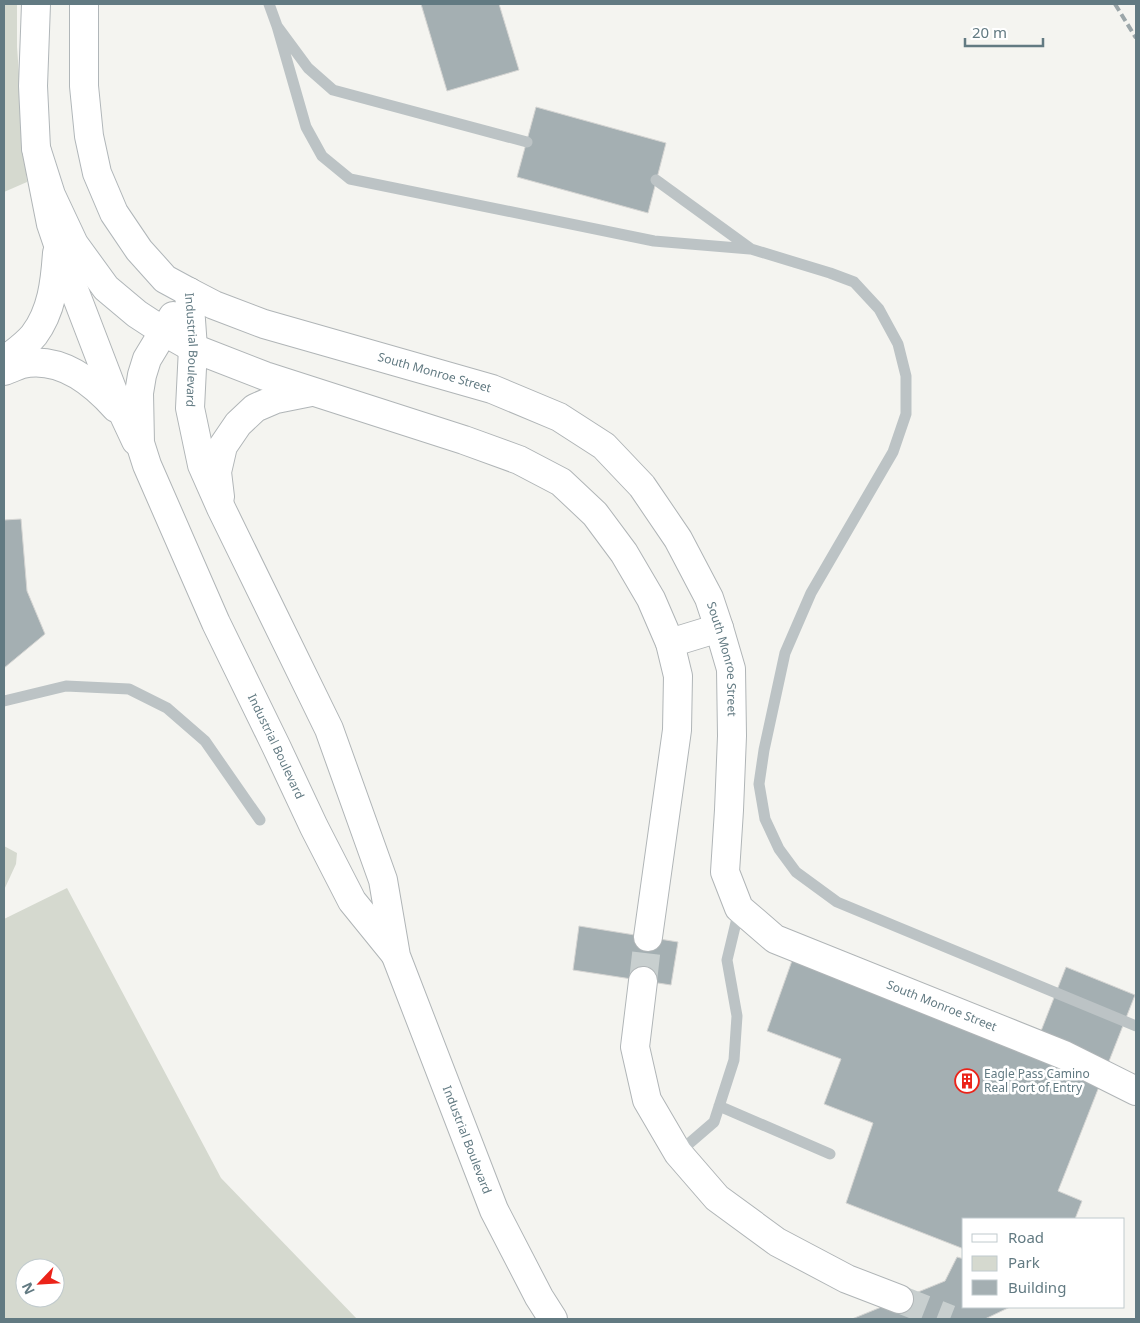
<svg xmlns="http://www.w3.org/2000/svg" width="1140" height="1323" font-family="'Noto Sans',sans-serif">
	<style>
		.green { fill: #d5d9cf; fill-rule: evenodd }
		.building { fill: #a4afb2; stroke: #d5d5d3 }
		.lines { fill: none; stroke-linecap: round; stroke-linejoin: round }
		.trunk-tunnel { stroke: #c8cfcf; stroke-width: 28; stroke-dasharray: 28 14; stroke-linecap: butt }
		.primary-casing { stroke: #b0b6b9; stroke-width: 30 }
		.trunk-casing { stroke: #b0b5b7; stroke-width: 30 }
		.service { stroke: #bcc3c5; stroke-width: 11 }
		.primary { stroke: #fff; stroke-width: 28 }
		.trunk { stroke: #fff; stroke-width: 28 }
		.rail { stroke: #9ba6a9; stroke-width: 4; stroke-dasharray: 8 4; stroke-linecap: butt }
		.labels { text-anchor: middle; stroke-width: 5; stroke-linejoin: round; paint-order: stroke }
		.street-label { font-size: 12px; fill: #627a82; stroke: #fff }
		.poi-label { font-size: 12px; fill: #627a82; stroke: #fff; text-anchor: start }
	</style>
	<rect width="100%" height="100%" fill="#f4f4f0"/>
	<!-- green -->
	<path class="green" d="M 4,4 L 17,4 L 17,47 L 27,182 L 4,192 Z
		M 4,846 L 17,853 L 16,864 L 4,890 Z
		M 67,888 L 221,1178 L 357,1319 L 4,1319 L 4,919 ZM 25,1268 L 55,1268 L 55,1298 L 25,1298 Z"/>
	<!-- building -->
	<path class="building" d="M 421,4 L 499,4 L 519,70 L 447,91 Z
		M 536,107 L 666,143 L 648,213 L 517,177 Z
		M 21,519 L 27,591 L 45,634 L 4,668 L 4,520 Z
		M 579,926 L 678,942 L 671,985 L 573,970 Z
		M 799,941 L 1041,1031 L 1066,967 L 1135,995 L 1058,1191 L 1082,1201 L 1075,1219 L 964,1219 L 964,1249 L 846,1203 L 873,1123 L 824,1104 L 841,1059 L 767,1031 Z
		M 957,1257 L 964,1259 L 964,1307 L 1010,1307 L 985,1319 L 852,1319 L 945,1281 Z"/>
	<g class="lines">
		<!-- trunk-tunnel -->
		<path class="trunk-tunnel" d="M 643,981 L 648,937
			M 899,1299 L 950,1319"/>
		<!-- primary casing -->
		<g class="primary-casing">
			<path id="primary" d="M 36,4 L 33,86 L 36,148 L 51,195 L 74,244 L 106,288 L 137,314 L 163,331
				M 84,4 L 84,86 L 89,136 L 97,173 L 114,213 L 139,250 L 165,279 L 189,292"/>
		</g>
		<!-- trunk casing -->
		<g class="trunk-casing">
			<g id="trunk">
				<path d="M 36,148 L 51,224 L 68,274 L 114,394 L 136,441"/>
				<path id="s1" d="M 189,292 L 214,305 L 264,324 L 492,389 L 559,417 L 604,446 L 642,486 L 678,539 L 709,598 L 719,628 L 731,669 L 732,736 L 729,810 L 725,872 L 739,908 L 775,939 L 1064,1055 L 1136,1091"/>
				<path id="s2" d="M 189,292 L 193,348 L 190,408 L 202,465 L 221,508 L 329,729 L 383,880 L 396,956 L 494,1210 L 539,1297 L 553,1319"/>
				<path id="s3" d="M 173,316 L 147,359 L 142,375 L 139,393 L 140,443 L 147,465 L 216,623 L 276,746 L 314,827 L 352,901 L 395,954"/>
				<path d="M 163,331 L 193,348 L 265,376 L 464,440 L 519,460 L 561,482 L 595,514 L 624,553 L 651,599 L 670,643 L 678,676 L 677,730 L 648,937"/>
				<path d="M 4,361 C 14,353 26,345 34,335 C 52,311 55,282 57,253"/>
				<path d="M 4,371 C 10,369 16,366 22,364 C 60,356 92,381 116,408"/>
				<path d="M 220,497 L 217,472 L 223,446 L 238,424 L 255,408 L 276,399 L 311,392"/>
				<path d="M 670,643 L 719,628"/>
				<path d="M 643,981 L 635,1047 L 647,1100 L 678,1153 L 717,1198 L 777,1242 L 847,1279 L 899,1299"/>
			</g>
		</g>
		<!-- service -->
		<path class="service" d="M 269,4 L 277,26 L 308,68 L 333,90 L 527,142
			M 277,26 L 306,127 L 322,156 L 350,179 L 654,241 L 750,249
			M 656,180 L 751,249 L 830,273 L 854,282 L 879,309 L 898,344 L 906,376 L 906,414 L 893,452 L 811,593 L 785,653 L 764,750 L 759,784 L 765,819 L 779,849 L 796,872 L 837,902 L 1136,1026
			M 4,701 L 66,686 L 129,689 L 167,708 L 205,741 L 260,820
			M 719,1106 L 830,1154
			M 678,1153 L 714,1122 L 734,1060 L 737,1016 L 727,960 L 739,910"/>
		<!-- primary -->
		<use href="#primary" class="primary"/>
		<!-- trunk -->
		<use href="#trunk" class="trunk"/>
		<!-- rail -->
		<path class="rail" d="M 1115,4 L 1136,38"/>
	</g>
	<!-- icons -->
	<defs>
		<g id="building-ring" transform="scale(1.25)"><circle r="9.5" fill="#fff" stroke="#eb2319" stroke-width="1.5"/><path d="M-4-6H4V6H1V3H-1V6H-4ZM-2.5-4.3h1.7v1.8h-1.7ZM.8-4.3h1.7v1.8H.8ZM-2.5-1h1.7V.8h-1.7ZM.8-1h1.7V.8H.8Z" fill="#eb2319"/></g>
	</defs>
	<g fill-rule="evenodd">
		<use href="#building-ring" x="967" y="1081"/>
	</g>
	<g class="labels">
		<!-- street labels -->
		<g class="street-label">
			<text dy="4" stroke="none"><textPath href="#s2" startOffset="58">Industrial Boulevard</textPath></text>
			<text dy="4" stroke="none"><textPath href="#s1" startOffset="259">South Monroe Street</textPath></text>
			<text dy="4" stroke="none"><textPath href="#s1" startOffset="694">South Monroe Street</textPath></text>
			<text dy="4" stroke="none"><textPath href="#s3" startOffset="468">Industrial Boulevard</textPath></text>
			<text dy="4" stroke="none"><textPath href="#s1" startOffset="1174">South Monroe Street</textPath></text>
			<text dy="4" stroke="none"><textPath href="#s2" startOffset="902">Industrial Boulevard</textPath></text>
		</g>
		<!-- poi labels -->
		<g class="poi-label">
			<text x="984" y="1078">Eagle Pass Camino<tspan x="984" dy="14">Real Port of Entry</tspan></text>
		</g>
	</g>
	<!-- border -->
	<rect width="1140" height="1323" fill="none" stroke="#627a82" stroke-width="10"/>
	<!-- legend -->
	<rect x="962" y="1218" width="162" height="90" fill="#ffffff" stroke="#c0cacd"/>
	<rect x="972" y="1234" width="25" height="8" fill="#ffffff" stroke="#c0cacd"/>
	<text x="1008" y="1243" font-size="15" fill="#627a82">Road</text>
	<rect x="972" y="1256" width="25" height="15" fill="#d5d9cf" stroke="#c0cacd"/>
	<text x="1008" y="1268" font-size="15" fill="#627a82">Park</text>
	<rect x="972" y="1280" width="25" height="15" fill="#a4afb2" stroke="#c0cacd"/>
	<text x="1008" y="1293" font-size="15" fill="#627a82">Building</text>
	<!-- north arrow -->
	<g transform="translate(40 1283) rotate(245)"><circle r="24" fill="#ffffff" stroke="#c0cacd"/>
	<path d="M0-4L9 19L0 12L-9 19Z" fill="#eb2319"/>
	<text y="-8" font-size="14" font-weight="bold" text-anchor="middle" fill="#627a82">N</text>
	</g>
	<!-- scale -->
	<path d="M965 38v8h78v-8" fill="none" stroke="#627a82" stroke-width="2.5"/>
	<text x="972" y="38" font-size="15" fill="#627a82" stroke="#ffffff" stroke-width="4" paint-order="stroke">20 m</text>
</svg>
